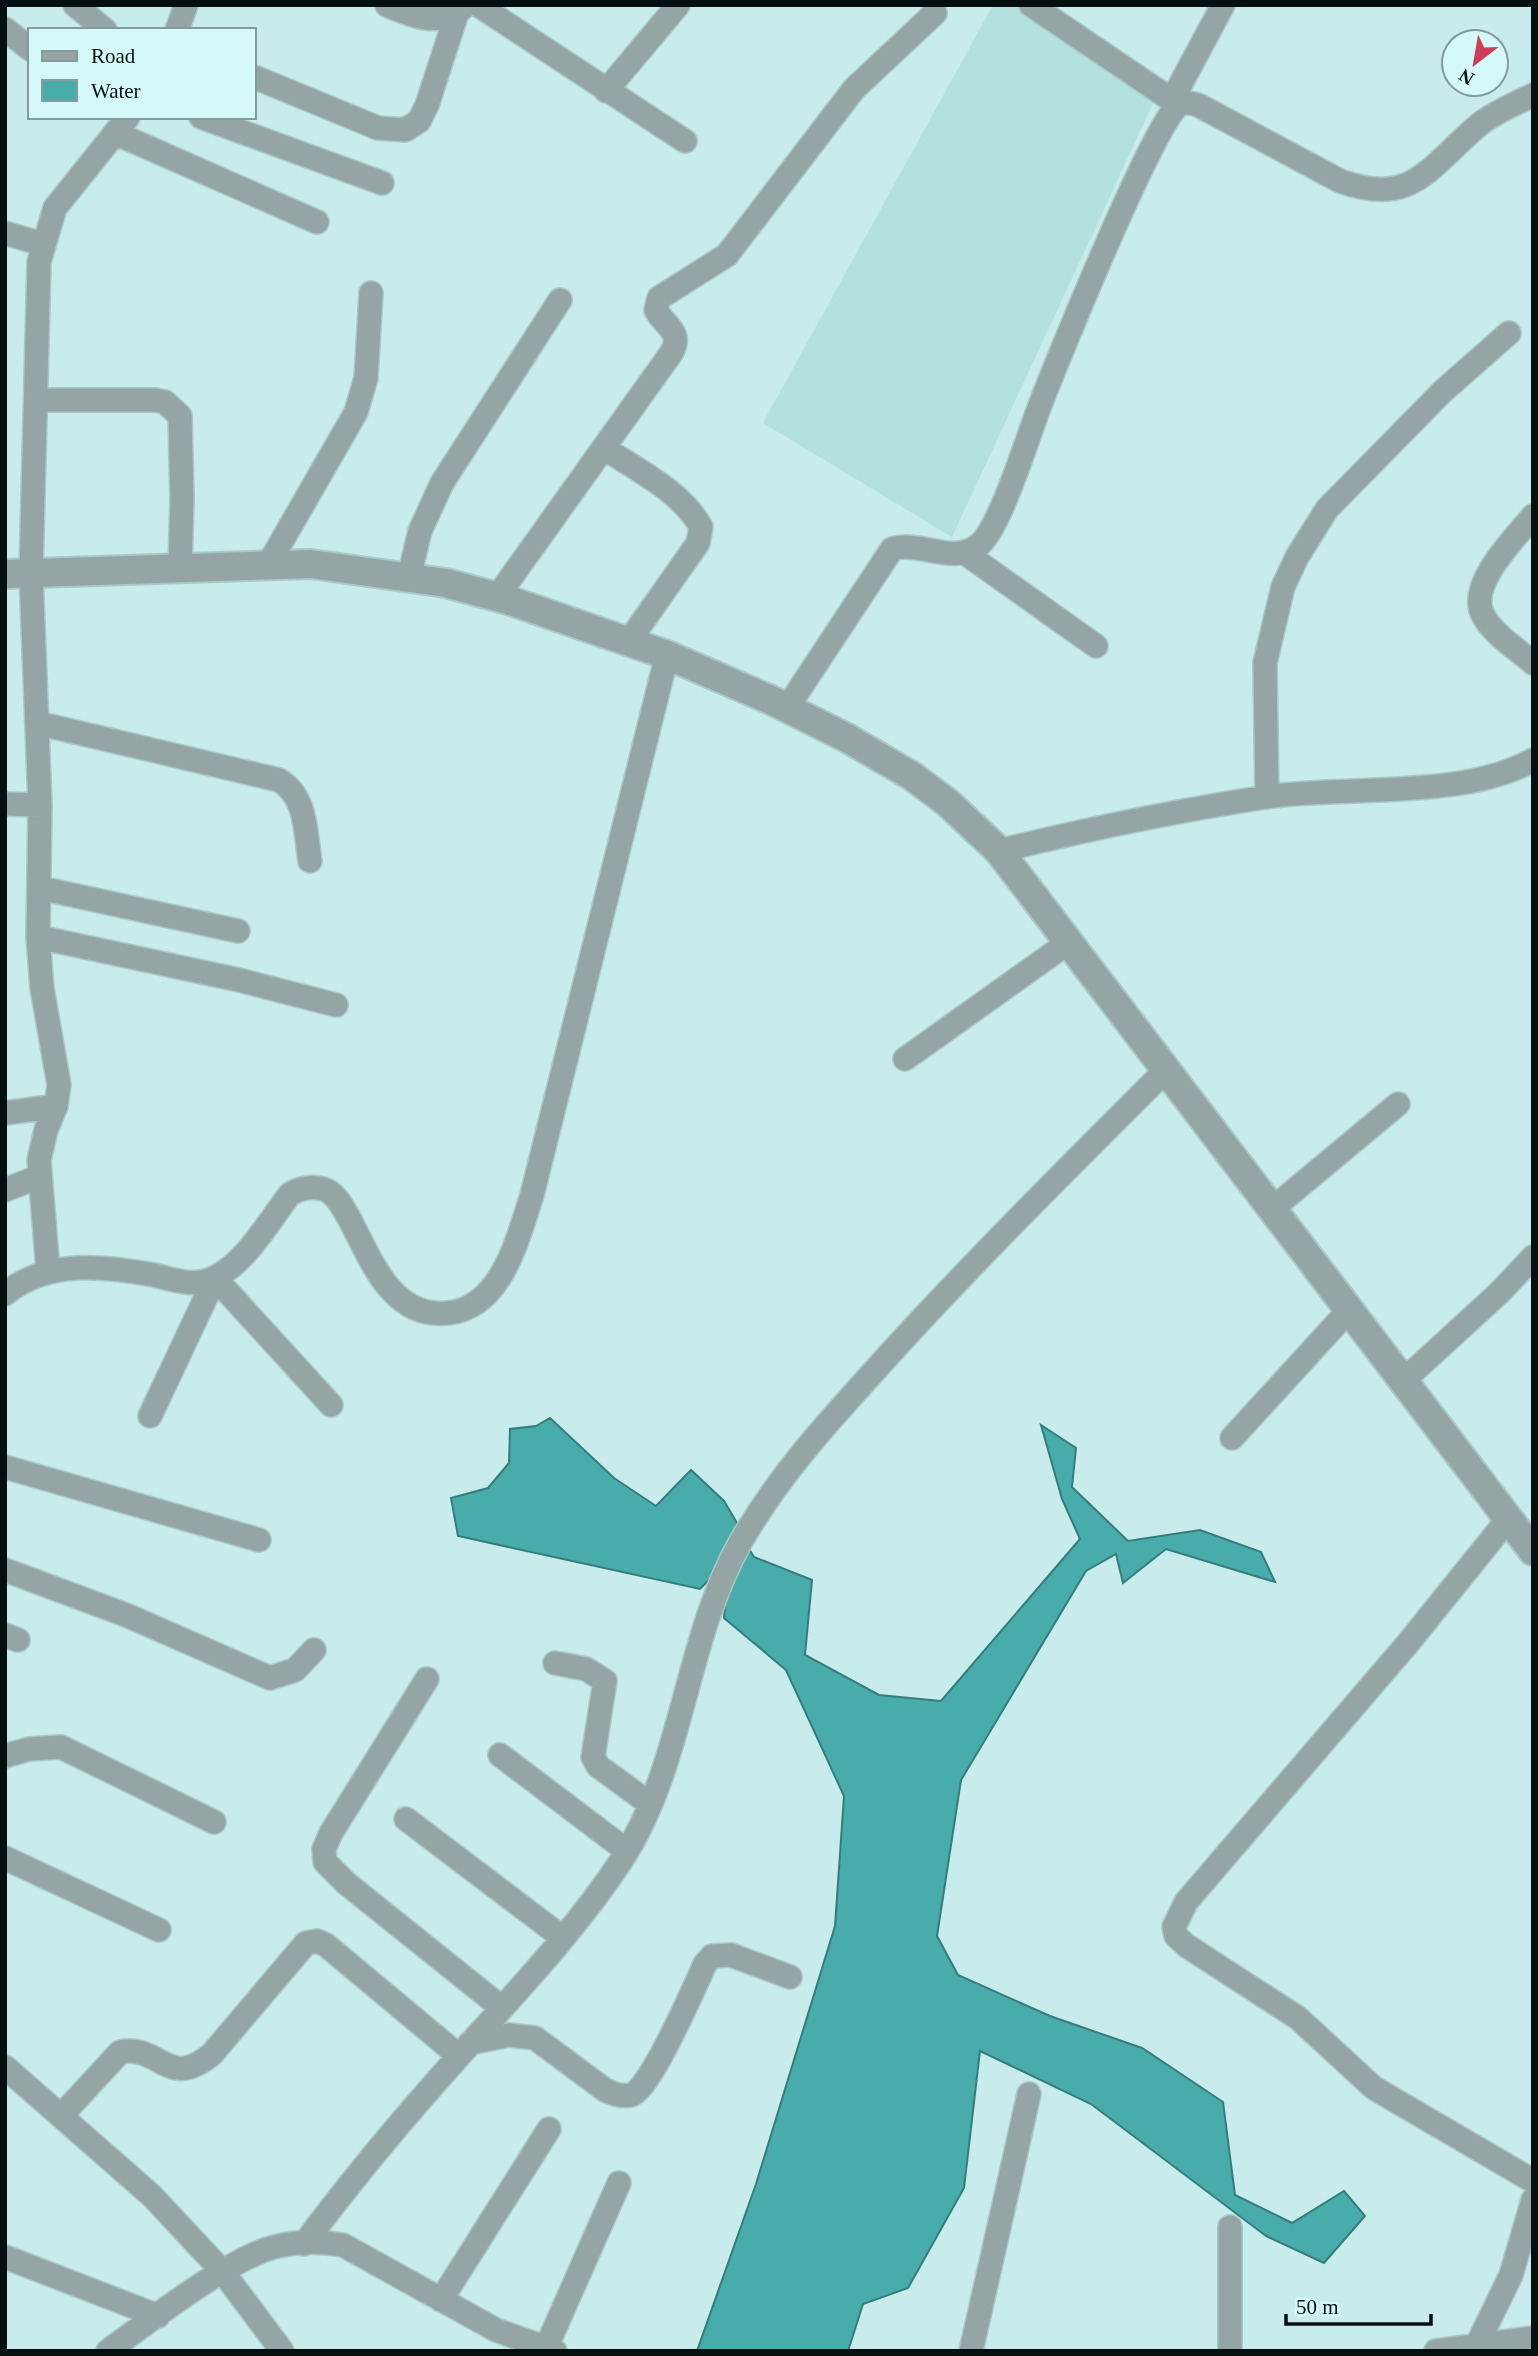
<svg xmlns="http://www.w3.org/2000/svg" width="1538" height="2356" font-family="Georgia,serif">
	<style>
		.built { fill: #b2e1df }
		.water { fill: #48acaa; stroke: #347d7c; stroke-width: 2 }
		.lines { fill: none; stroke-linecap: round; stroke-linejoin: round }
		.minor-casing { stroke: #a8c9c8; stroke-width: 26 }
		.tertiary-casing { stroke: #a8c9c8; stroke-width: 32 }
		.minor { stroke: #95a4a4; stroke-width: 23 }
		.tertiary { stroke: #95a4a4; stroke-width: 28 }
	</style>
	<rect width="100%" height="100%" fill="#c7eceb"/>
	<!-- built -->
	<path class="built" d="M 993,5 L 1014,5 L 1157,95 L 952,537 L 763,423 Z"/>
	<!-- water -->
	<path class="water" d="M 550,1418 L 614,1478 L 656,1506 L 691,1470 L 724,1501 L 740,1528 L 712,1577 L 700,1589 L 458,1536 L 451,1498 L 488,1488 L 509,1463 L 510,1429 L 536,1426 Z
		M 1041,1425 L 1076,1448 L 1072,1487 L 1128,1541 L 1200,1530 L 1261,1552 L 1275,1582 L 1166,1549 L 1123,1583 L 1116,1554 L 1086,1571 L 961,1780 L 937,1936 L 958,1975 L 1050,2016 L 1142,2048 L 1223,2102 L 1235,2195 L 1292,2223 L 1344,2191 L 1365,2216 L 1324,2263 L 1266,2236 L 1091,2104 L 980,2051 L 964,2188 L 908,2288 L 863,2304 L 848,2351 L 697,2351 L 756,2184 L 835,1926 L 844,1796 L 786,1670 L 724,1618 L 726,1592 L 748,1547 L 754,1557 L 812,1580 L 805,1655 L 879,1695 L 941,1701 L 1080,1539 L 1062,1499 Z"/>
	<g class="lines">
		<!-- minor casing -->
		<g class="minor-casing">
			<path id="minor" d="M 75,5 L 105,30
				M 387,5 C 414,17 441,28 465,6
				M 478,5 L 685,141
				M 1031,5 L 1179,105
				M 5,29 L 30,49
				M 177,30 L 186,5
				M 254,77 L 378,128 L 405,130 L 419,121 L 427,105 L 457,13
				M 606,91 L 678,5
				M 1172,100 L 1223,5
				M 201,117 L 382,183
				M 115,133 L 317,222
				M 5,233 L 42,244
				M 36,400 L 155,400 L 165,402 L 180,416 L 182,499 L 180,568
				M 604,448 C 637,470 682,492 701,527 L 698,543 L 629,641
				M 1533,516 C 1515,538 1469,583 1482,613 C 1491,633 1517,649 1533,663
				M 965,553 L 1096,646
				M 268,565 L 356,412 L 366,378 L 371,293
				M 409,577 L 420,531 L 442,483 L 560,300
				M 497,597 L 672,352 C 683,331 664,326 656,310 L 659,298 L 727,255 L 854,89 L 935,13
				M 787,708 L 892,549 C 921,540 952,566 979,545 C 999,529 1025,446 1035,419 C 1049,379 1157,115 1179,105 C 1186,101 1193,103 1200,106 L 1340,181 C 1414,208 1430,165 1480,124 C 1495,112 1515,104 1533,95
				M 37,723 L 279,780 C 307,797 305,831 310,861
				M 1267,797 L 1265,663 L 1283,587 L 1297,557 L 1327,509 L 1443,391 L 1509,333
				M 5,804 L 40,805
				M 999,851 C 1088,829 1175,811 1266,797 C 1348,785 1460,800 1533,760
				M 40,888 L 238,931
				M 38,937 L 239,980 L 336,1005
				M 905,1059 L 1069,942
				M 5,1113 L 56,1106
				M 5,1190 L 38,1177
				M 1272,1209 L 1398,1104
				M 48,1271 L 39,1160 L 46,1130 L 56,1106 L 59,1085 L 42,988 L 38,937 L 40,805 L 31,573 L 39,262 L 55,208 L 128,117
				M 5,1294 C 47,1259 104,1266 154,1275 C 175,1280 194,1288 216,1277 C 247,1261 269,1221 290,1194 C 300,1188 314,1185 326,1190 C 337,1195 343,1208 349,1218 C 371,1259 391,1319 448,1313 C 502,1308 518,1237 532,1195 L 667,655
				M 1403,1381 L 1499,1293 L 1533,1257
				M 150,1416 L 215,1278 L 331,1405
				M 1232,1438 L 1349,1310
				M 5,1467 L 259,1540
				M 1508,1519 L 1409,1642 L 1186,1902 L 1174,1927 L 1176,1936 L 1187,1946 L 1298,2018 L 1374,2088 L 1533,2181
				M 5,1570 L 126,1615 L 270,1678 L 295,1670 L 314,1650
				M 5,1635 L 18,1640
				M 555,1663 L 586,1669 L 605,1681 L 593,1757 L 598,1766 L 650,1804
				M 427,1679 L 331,1833 L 324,1849 L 325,1862 L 346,1883 L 502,2008
				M 500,1755 L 627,1851
				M 5,1756 L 29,1749 L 61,1747 L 214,1822
				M 406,1819 L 563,1938
				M 5,1858 L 159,1930
				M 470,2043 L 509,2035 L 535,2038 L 605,2090 C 613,2094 622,2097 631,2095 C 650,2090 695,1986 705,1964 L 712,1956 L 731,1955 L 790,1977
				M 5,2067 L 152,2196 L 223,2272 L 282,2351
				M 62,2115 L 120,2052 C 161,2044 167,2091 212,2054 L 306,1943 L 317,1941 L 326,1945 L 459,2056
				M 304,2244 C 353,2178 405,2116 460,2055 C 516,1992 574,1932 621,1861 C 684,1765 684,1643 740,1543 C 782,1469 840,1409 897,1346 C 984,1251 1075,1161 1166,1070
				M 5,2257 L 158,2316
				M 441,2300 L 549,2129
				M 1477,2345 L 1511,2275 L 1533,2200
				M 546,2348 L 619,2183
				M 108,2351 C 150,2321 227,2260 274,2247 C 297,2241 320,2241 343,2245 L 496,2330 L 555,2351
				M 971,2351 L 1029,2094
				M 1230,2351 L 1230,2227
				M 1436,2351 L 1533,2338"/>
		</g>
		<!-- tertiary casing -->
		<g class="tertiary-casing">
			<path id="tertiary" d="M 5,574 L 311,564 L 446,583 L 508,600 L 667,655 L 771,700 L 847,738 L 912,776 L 948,803 L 999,851 L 1533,1551"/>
		</g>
		<!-- minor -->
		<use href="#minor" class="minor"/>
		<!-- tertiary -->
		<use href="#tertiary" class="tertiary"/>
	</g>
	<!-- border -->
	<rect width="1538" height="2356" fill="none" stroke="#041010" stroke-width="14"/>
	<!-- legend -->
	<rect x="28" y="28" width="228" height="91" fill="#d4f9f8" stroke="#819c9b" stroke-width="2"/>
	<rect x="42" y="51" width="35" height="10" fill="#95a4a4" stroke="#819c9b" stroke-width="2"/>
	<text x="91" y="63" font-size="21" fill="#041010">Road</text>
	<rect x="42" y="80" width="35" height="21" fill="#48acaa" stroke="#819c9b" stroke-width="2"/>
	<text x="91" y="98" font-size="21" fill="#041010">Water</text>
	<!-- north arrow -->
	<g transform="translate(1475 63) rotate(211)"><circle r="33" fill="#d4f9f8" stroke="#819c9b" stroke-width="2"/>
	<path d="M0-5L12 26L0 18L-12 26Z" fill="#cd3d58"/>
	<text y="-10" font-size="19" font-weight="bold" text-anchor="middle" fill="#041010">N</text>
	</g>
	<!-- scale -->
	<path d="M1286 2314v10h145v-10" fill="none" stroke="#041010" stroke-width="3.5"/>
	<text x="1296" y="2314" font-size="21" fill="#041010" stroke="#d4f9f8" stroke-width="5" paint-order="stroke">50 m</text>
</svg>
